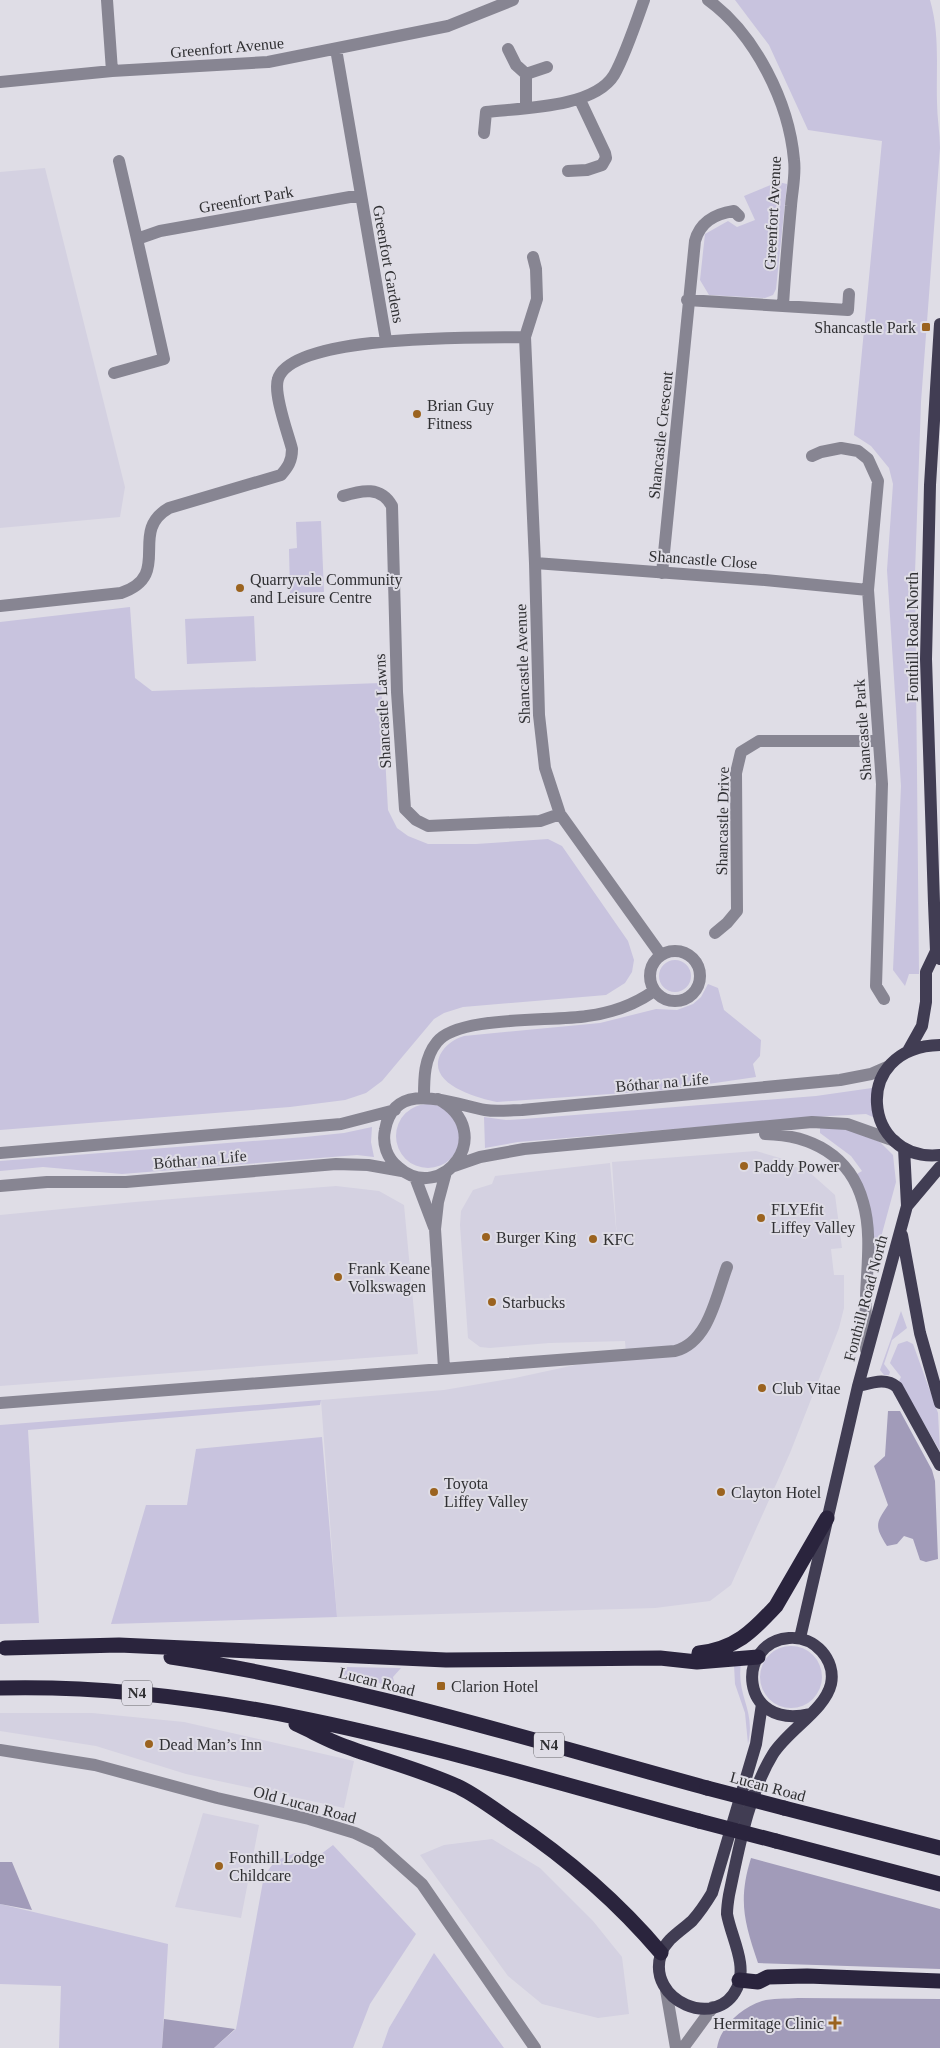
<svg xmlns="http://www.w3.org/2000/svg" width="940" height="2048" font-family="'Times New Roman',serif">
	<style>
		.built { fill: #d4d1e1 }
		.green { fill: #c8c3de }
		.forest { fill: #a19bb9 }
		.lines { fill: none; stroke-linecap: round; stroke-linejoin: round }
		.minor { stroke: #878592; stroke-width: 12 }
		.major { stroke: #413d53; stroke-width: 12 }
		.highway { stroke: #2a243d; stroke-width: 15 }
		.highway-bridge { stroke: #2a243d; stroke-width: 15 }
		.poi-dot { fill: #9b631f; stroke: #dfdde6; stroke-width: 2 }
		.labels { text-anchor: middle; stroke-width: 4; stroke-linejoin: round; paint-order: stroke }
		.shield { fill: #dfdde6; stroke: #646469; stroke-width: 1 }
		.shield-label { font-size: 15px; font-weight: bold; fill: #303033 }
		.street-label { font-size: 16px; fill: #303033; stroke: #dfdde6 }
		.poi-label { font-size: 16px; fill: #303033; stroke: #dfdde6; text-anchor: start }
	</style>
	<rect width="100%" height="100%" fill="#dfdde6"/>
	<!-- built -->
	<path class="built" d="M 45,168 L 125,487 L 120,517 L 0,528 L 0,172 Z
		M 756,1151 L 783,1159 L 786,1164 L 808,1171 L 835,1195 L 842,1248 L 831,1249 L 834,1275 L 844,1275 L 844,1308 L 839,1328 L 790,1453 L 731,1585 L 710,1601 L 655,1608 L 337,1617 L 321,1400 L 444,1390 L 515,1378 L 626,1354 L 625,1341 L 549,1343 L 490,1348 L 480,1347 L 468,1338 L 460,1225 L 461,1211 L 473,1190 L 492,1184 L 495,1176 L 610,1163 L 617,1239 L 612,1162 Z
		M 336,1186 L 379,1191 L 404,1205 L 418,1354 L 0,1386 L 0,1215 L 135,1202 Z
		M 0,1713 L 92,1713 L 184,1722 L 354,1761 L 344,1808 L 186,1774 L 96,1746 L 0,1731 Z
		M 203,1813 L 259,1825 L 241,1918 L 175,1907 Z
		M 492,1839 L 540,1868 L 593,1921 L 622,1957 L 629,2014 L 598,2018 L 542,2004 L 508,1976 L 420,1855 L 444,1845 Z"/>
	<!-- green -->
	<path class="green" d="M 735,0 L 930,0 C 940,34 936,67 937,102 C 937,118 940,133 940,148 L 921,402 L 915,573 L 919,974 L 909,974 L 905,986 L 893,970 L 901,786 L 887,570 L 893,484 L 889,468 L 871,446 L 854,435 L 882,141 L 808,130 L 769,45 Z
		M 778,182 L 787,184 L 776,289 L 773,295 L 765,298 L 709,295 L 700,280 L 705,234 L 728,221 L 737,227 L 755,220 L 744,196 Z
		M 321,521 L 324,592 L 290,593 L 289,549 L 297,548 L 296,522 Z
		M 130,607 L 135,678 L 152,691 L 381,683 L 388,810 L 397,828 L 408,836 L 428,844 L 476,844 L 548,839 L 562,846 L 628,941 L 634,960 L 632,972 L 625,983 L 606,995 L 463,1007 L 444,1013 L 434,1019 L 382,1081 L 366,1093 L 345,1100 L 290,1107 L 0,1130 L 0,622 Z
		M 254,616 L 256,661 L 187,664 L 185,619 Z
		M659 976a16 16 0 1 1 32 0a16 16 0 1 1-32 0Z
		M 708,984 L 718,988 L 724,1010 L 761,1040 L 760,1056 L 753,1064 L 756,1077 L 667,1090 L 497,1102 C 477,1098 427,1084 440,1055 C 445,1045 454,1039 464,1036 L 600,1023 L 656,1009 L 677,1010 L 693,1004 L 701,997 Z
		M 872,1088 L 872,1099 L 875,1118 L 866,1114 L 830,1116 L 518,1142 L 485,1148 L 484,1117 L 506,1120 L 524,1119 L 816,1096 Z
		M396 1136a32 32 0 1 1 64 0a32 32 0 1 1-64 0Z
		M 372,1127 L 371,1142 L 374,1157 L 357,1155 L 122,1174 L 43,1167 L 0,1171 L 0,1161 L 305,1137 L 344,1133 Z
		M 820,1127 L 845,1128 L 880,1142 L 893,1155 L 896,1182 L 877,1252 L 874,1252 L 861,1182 L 857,1174 L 862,1171 L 851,1156 L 820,1133 Z
		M 901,1311 L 907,1328 L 892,1340 L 884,1364 L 890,1372 L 889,1375 L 884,1375 L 880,1370 Z
		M 907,1341 L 913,1344 L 938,1413 L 940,1451 L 899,1381 L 901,1377 L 890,1363 L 898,1344 Z
		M 321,1400 L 320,1405 L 28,1430 L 39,1623 L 0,1624 L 0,1425 Z
		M 322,1437 L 337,1617 L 111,1624 L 146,1505 L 187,1505 L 196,1449 Z
		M760 1677a31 31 0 1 1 62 0a31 31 0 1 1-62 0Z
		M 741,1663 C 736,1697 756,1709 748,1744 L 745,1713 L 735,1684 L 734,1665 Z
		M 345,1667 L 401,1668 L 393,1677 L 394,1682 L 401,1688 C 377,1688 370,1672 344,1676 Z
		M 333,1845 L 416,1934 L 370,2004 L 353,2048 L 214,2048 L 236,2029 L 264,1876 L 275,1861 L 295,1853 L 321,1854 Z
		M 0,1904 L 168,1944 L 162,2048 L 59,2048 L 61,1986 L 0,1984 Z
		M 434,1953 L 504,2048 L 382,2048 L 389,2028 Z"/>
	<!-- forest -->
	<path class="forest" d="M 888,1411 L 900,1411 L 932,1470 L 935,1481 L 938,1559 L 926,1562 L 920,1560 L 913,1539 L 904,1536 L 897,1544 L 887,1546 C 874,1526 876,1523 888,1505 L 874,1466 L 885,1456 Z
		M 751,1858 L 940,1909 L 940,1969 L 758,1963 C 744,1922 738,1900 751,1858 Z
		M 0,1862 L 12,1862 L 32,1910 L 0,1904 Z
		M 798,1998 L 940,1999 L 940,2048 L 717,2048 C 720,2027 741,2008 762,2001 C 772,1998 786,1999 798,1998 Z
		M 164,2019 L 235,2029 L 214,2048 L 162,2048 Z"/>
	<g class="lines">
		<!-- minor -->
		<path class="minor" d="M 107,0 L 112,71
			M 708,0 C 755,34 789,102 794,160 C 796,175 792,191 791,206 C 788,239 785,272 783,305
			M 336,49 L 386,340
			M 508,49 L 516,65 L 526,74 L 547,67
			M 0,82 L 112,71 L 268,62 L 448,26 L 513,0
			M 526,107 L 526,74
			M 484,133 L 486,112 C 521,108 594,108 614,75 C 624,58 637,20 644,0
			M 119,161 L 137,239
			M 568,171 L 587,170 L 602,165 L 606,158 L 605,153 L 580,100
			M 533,257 L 536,269 L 537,299 L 525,337 L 535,563 L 539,715 L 545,768 L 560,814 L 661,955
			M 687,300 L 848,310 L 849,294
			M 114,373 L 164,359 L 137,239 L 160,231 L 361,195
			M 812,456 L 821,452 L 841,448 L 858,451 L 868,459 L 878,481 L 868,590 L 882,784 L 876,986 L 884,999
			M 343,496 C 362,490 381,486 392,506 L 397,692 L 405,809 L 416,820 L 428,826 L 540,821 L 560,814
			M 535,563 L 765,580 L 868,590
			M 662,573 L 695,241 C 700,222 714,214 734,211 L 739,216
			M 0,606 L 121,593 C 174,575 127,532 169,508 L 281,475 C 288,467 292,461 292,449 C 288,433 273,394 278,379 C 292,333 481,338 525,337
			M 715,933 L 727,923 L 737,911 L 736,773 L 741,752 L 759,741 L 879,741
			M650 976a25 25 0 1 1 50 0a25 25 0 1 1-50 0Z
			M 424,1097 C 424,1078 424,1058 437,1042 C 458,1015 552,1022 587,1016 C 612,1013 634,1005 654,991
			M 438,1099 C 499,1132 442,1206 398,1167 C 387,1158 382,1144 385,1130 C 394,1078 452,1104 485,1110 C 497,1112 510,1110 522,1110 L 840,1080 L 871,1074 L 887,1067
			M 765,1134 C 811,1135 850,1155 863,1202 C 872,1232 867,1266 866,1297 C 865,1314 866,1332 866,1350
			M 0,1153 L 341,1124 L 395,1110
			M 454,1166 L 480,1157 L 524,1149 L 812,1122 L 847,1124 L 895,1141
			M 415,1177 L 434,1227
			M 0,1186 L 47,1182 L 126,1182 L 336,1164 L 368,1165 L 402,1171
			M 444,1368 L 435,1229 L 438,1202 L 446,1172
			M 0,1403 L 675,1351 C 709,1342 716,1296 727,1267
			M 0,1750 L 95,1765 L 217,1798 L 309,1819 L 355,1833 L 376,1843 L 422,1884 L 535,2048
			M 666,1990 L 676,2048
			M 683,2048 L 713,2007"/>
		<!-- major -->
		<path class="major" d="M 940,324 L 930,485 L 926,659 L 934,903 L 936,951 L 940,959
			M 940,1045 C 849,1047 863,1163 940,1155
			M 908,1051 L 922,1026 L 926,1002 L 926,972 L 936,951
			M 907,1206 L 940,1167
			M 902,1235 L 920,1333 L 940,1403
			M 858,1386 C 871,1383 886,1377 897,1387 L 940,1465
			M 800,1638 L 858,1386 L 907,1206 L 904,1148
			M 762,1704 L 756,1744 L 712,1893 C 706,1903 700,1912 692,1921 C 681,1931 666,1939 661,1954 C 646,2001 717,2031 737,1988 C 748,1965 731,1937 727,1914 C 727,1908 728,1901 729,1895 C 739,1848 748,1795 773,1754 C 788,1730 825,1710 831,1684 C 836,1660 815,1636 789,1638 C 735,1642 739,1731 810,1714"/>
		<!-- highway -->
		<path class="highway" d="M 5,1648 L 119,1645 L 446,1660 L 660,1658 L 697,1662 L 758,1657
			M 699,1653 C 735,1649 752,1632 776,1606 L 827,1518
			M 171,1657 C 353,1684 530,1740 707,1788
			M 0,1688 C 240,1682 470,1760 699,1821
			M 296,1724 C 312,1731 327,1740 344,1746 C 382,1760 422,1770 459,1787 C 477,1796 494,1809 510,1820 C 567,1858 617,1901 661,1953
			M 784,1808 L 940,1848
			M 776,1841 L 940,1884
			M 739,1980 L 758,1982 L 768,1977 L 807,1976 L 940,1981"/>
		<!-- highway-bridge -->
		<path class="highway-bridge" d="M 707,1788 L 784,1808
			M 699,1821 L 776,1841"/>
	</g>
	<!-- markers -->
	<g class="poi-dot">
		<rect x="921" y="322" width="10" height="10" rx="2.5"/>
		<circle cx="417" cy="414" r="5"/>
		<circle cx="240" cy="588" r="5"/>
		<circle cx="744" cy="1166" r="5"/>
		<circle cx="761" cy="1218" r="5"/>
		<circle cx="486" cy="1237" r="5"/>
		<circle cx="593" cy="1239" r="5"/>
		<circle cx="338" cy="1277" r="5"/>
		<circle cx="492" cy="1302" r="5"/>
		<circle cx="762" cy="1388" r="5"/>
		<circle cx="434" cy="1492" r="5"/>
		<circle cx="721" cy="1492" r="5"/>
		<rect x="436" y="1681" width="10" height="10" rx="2.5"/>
		<circle cx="149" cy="1744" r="5"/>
		<circle cx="219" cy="1866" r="5"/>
		<path d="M832.5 2015.5h5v5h5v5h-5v5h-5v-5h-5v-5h5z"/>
	</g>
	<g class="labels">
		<!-- shield labels -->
		<g class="shield">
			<rect x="122" y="1680.5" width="30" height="25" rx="4"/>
			<rect x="534" y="1732.5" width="30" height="25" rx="4"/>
		</g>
		<g class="shield-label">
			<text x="137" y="1698">N4</text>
			<text x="549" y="1750">N4</text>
		</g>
		<!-- street labels -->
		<g class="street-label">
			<text transform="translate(227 47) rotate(-5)" y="6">Greenfort Avenue</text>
			<text transform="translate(246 199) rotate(-10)" y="6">Greenfort Park</text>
			<text transform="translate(772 213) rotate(-87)" y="6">Greenfort Avenue</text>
			<text transform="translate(389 264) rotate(80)" y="6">Greenfort Gardens</text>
			<text transform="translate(660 435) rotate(-84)" y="6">Shancastle Crescent</text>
			<text transform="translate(703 559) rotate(4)" y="6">Shancastle Close</text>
			<text transform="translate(912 637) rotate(-90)" y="6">Fonthill Road North</text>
			<text transform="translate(522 664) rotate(-92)" y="6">Shancastle Avenue</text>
			<text transform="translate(382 711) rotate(-93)" y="6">Shancastle Lawns</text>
			<text transform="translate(862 730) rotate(-94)" y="6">Shancastle Park</text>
			<text transform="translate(722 821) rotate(-89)" y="6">Shancastle Drive</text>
			<text transform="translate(662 1082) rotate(-5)" y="6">Bóthar na Life</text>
			<text transform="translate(200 1159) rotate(-5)" y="6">Bóthar na Life</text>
			<text transform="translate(865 1298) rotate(-75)" y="6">Fonthill Road North</text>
			<text transform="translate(377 1681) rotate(14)" y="6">Lucan Road</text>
			<text transform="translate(768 1786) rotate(15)" y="6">Lucan Road</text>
			<text transform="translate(305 1804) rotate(15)" y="6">Old Lucan Road</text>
		</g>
		<!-- poi labels -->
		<g class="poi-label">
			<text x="916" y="333" text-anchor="end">Shancastle Park</text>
			<text x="427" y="411">Brian Guy<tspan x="427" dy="18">Fitness</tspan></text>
			<text x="250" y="585">Quarryvale Community<tspan x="250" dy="18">and Leisure Centre</tspan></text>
			<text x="754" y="1172">Paddy Power</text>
			<text x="771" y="1215">FLYEfit<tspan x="771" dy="18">Liffey Valley</tspan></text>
			<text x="496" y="1243">Burger King</text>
			<text x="603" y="1245">KFC</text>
			<text x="348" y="1274">Frank Keane<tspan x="348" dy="18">Volkswagen</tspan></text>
			<text x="502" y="1308">Starbucks</text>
			<text x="772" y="1394">Club Vitae</text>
			<text x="444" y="1489">Toyota<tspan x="444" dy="18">Liffey Valley</tspan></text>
			<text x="731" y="1498">Clayton Hotel</text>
			<text x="451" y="1692">Clarion Hotel</text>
			<text x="159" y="1750">Dead Man’s Inn</text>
			<text x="229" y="1863">Fonthill Lodge<tspan x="229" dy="18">Childcare</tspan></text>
			<text x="824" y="2029" text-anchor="end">Hermitage Clinic</text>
		</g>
	</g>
</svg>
